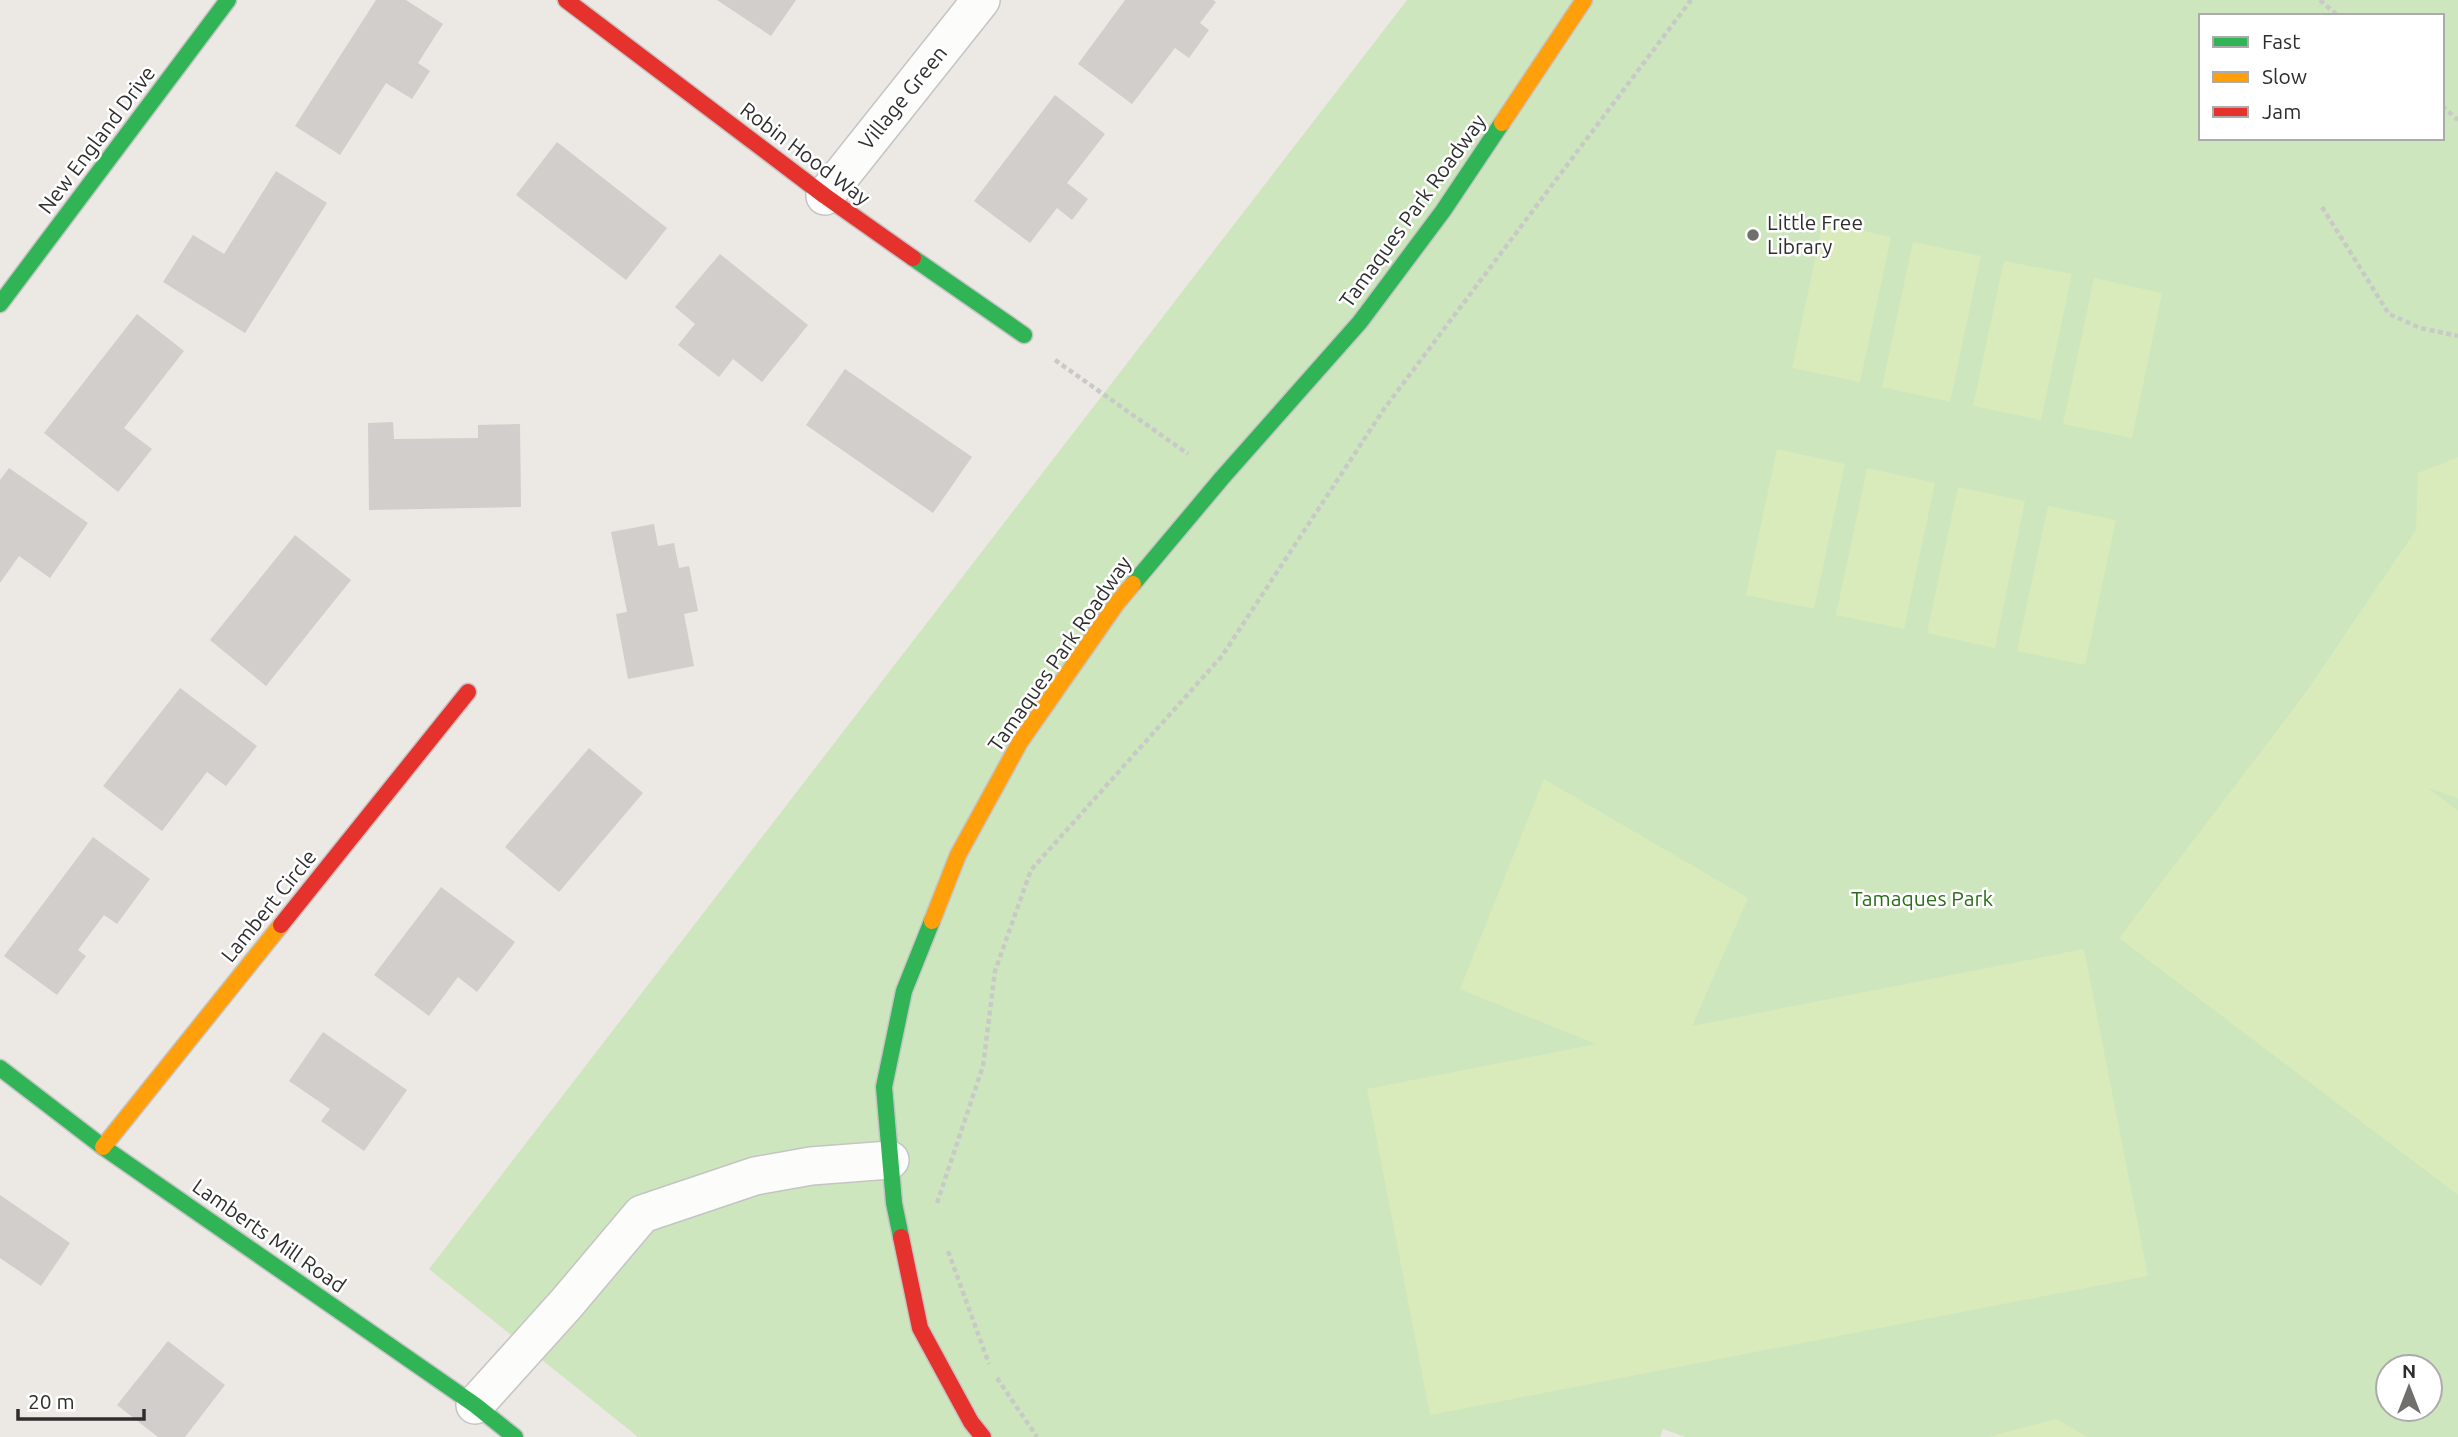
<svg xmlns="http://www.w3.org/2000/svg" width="2458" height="1437" font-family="Ubuntu,sans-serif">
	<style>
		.green { fill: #cee6be; fill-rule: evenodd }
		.pitch { fill: #d9eabb }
		.building { fill: #d1cecb }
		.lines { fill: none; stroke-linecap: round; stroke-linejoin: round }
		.street-casing { stroke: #c5c4c5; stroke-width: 40 }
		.fast-casing { stroke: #c5c4c5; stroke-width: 19 }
		.slow-casing { stroke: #c5c4c5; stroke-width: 19 }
		.jam-casing { stroke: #c5c4c5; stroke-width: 19 }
		.path { stroke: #c9c9c8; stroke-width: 4.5; stroke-dasharray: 5 3.5; stroke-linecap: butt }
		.street { stroke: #fcfcfb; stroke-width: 37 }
		.fast { stroke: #30b455; stroke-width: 16 }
		.slow { stroke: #ff9f0a; stroke-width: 16 }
		.jam { stroke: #e5322d; stroke-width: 16 }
		.poi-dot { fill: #706f6e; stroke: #fff; stroke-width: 2.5 }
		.labels { text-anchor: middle; stroke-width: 5; stroke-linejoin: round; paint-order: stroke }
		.street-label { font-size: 21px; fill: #2e2e2e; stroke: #fff }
		.poi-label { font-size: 21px; fill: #2e2e2e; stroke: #fff; text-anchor: start }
		.park-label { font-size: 21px; fill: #2c6e1b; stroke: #fff }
	</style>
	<rect width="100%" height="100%" fill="#ece8e4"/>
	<!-- green -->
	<path class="green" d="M 1407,0 L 2458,0 L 2458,1437 L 1685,1437 L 1663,1429 L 1660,1437 L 638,1437 L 429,1269 ZM 2201,16 L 2442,16 L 2442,138 L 2201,138 ZM 2388,1367 L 2430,1367 L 2430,1409 L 2388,1409 Z"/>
	<!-- pitch -->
	<path class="pitch" d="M 1823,222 L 1891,237 L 1860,382 L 1792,368 Z
		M 1913,242 L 1981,256 L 1950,402 L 1882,387 Z
		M 2004,261 L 2072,274 L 2041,420 L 1973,406 Z
		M 2094,278 L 2162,293 L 2132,438 L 2063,424 Z
		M 1777,449 L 1845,464 L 1814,609 L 1746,595 Z
		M 2458,457 L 2458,798 L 2428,788 L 2458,811 L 2458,1195 L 2119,938 L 2304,695 L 2416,530 L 2418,473 Z
		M 1867,468 L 1935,483 L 1904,629 L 1836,615 Z
		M 1958,487 L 2025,501 L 1995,648 L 1927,633 Z
		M 2048,506 L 2116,520 L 2085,665 L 2017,651 Z
		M 1544,779 L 1748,898 L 1692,1026 L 2084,949 L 2148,1276 L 1430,1415 L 1367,1089 L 1596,1044 L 1460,989 Z
		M 2056,1419 L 2088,1437 L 1988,1437 Z"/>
	<!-- building -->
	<path class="building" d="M 376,0 L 406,0 L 443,24 L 418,63 L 430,71 L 412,99 L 386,83 L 340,155 L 295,126 Z
		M 717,0 L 796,0 L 771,36 Z
		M 1125,0 L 1213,0 L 1216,2 L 1200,23 L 1209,30 L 1189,58 L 1175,48 L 1132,104 L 1078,64 Z
		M 1055,95 L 1105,134 L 1067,183 L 1088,199 L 1072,220 L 1057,208 L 1030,243 L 974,201 Z
		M 557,142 L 667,228 L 626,280 L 516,195 Z
		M 276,171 L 327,203 L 245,333 L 163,282 L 193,235 L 224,254 Z
		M 720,254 L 808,325 L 762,382 L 733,359 L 719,377 L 678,345 L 695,324 L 675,307 Z
		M 137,314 L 184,351 L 124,428 L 152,449 L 118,492 L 44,433 Z
		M 845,369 L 972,457 L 933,513 L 806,425 Z
		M 393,422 L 394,439 L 478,438 L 478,425 L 520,424 L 521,507 L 369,510 L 368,423 Z
		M 9,468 L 88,523 L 50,578 L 19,556 L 0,583 L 0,480 Z
		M 654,524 L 658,546 L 674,543 L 679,568 L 689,566 L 698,611 L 684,614 L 694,666 L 628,679 L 616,614 L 627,612 L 611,532 Z
		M 295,535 L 351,580 L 266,686 L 210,640 Z
		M 180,688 L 257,746 L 226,786 L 207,772 L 162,831 L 103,786 Z
		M 589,748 L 643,793 L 559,892 L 505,847 Z
		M 93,837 L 150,879 L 117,924 L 104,915 L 78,950 L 86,956 L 57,995 L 4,956 Z
		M 441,887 L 515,942 L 477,992 L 458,977 L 429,1016 L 374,975 Z
		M 323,1032 L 407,1090 L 364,1151 L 321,1121 L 330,1109 L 289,1081 Z
		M 0,1195 L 70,1243 L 41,1286 L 0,1258 Z
		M 168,1341 L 225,1385 L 185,1437 L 158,1437 L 117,1405 Z"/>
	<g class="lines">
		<!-- street casing -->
		<g class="street-casing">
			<path id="street" d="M 825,196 L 981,0
				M 475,1405 L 566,1304 L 642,1214 L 755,1176 L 811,1166 L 890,1160"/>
		</g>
		<!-- fast casing -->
		<g class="fast-casing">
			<path id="fast" d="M 913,258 L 1024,335
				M 0,304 L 228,0
				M 1133,584 L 1222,478 L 1360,322 L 1443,211 L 1502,123
				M 0,1068 L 103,1147 L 475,1405 L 515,1437
				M 901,1237 L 894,1203 L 884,1087 L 904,991 L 932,921"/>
		</g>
		<!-- slow casing -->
		<g class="slow-casing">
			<path id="slow" d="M 1502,123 L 1584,0
				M 932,921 L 958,855 L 1020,742 L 1117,603 L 1133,584
				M 103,1147 L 281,925"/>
		</g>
		<!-- jam casing -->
		<g class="jam-casing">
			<path id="jam" d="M 566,0 L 825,196 L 913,258
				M 281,925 L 468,692
				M 901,1237 L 920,1328 L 971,1422 L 983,1437"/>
		</g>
		<!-- path -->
		<path class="path" d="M 2320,0 L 2338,16
			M 2442,106 L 2458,120
			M 2322,207 L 2389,314 L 2420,328 L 2458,336
			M 1055,360 L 1188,454
			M 937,1203 L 983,1066 L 995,971 L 1031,870 L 1222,656 L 1384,409 L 1691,0
			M 948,1251 L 989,1364
			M 997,1378 L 1037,1437"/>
		<!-- street -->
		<use href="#street" class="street"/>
		<!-- fast -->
		<use href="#fast" class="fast"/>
		<!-- slow -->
		<use href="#slow" class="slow"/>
		<!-- jam -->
		<use href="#jam" class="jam"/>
	</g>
	<!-- markers -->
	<circle class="poi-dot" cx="1753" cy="235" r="7"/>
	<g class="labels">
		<!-- street labels -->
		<g class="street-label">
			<text transform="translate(903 98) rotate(-51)" y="7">Village Green</text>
			<text transform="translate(97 140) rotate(-53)" y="7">New England Drive</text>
			<text transform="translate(805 154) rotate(37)" y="7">Robin Hood Way</text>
			<text transform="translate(1413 211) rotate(-54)" y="7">Tamaques Park Roadway</text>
			<text transform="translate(1060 654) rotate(-55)" y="7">Tamaques Park Roadway</text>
			<text transform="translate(269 906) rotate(-51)" y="7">Lambert Circle</text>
			<text transform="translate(269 1236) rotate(35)" y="7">Lamberts Mill Road</text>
		</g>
		<!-- poi labels -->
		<g class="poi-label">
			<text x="1767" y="230">Little Free<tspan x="1767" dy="24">Library</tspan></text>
		</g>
		<!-- park labels -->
		<g class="park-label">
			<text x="1922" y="906">Tamaques Park</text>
		</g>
	</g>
	<!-- legend -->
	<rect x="2199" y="14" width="245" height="126" fill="#ffffff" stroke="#ababab" stroke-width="2"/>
	<rect x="2213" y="37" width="35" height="10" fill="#30b455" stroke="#ababab" stroke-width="2"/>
	<text x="2262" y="49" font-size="21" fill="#2e2e2e">Fast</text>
	<rect x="2213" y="72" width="35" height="10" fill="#ff9f0a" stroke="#ababab" stroke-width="2"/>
	<text x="2262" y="84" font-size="21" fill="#2e2e2e">Slow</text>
	<rect x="2213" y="107" width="35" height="10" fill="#e5322d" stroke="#ababab" stroke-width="2"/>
	<text x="2262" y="119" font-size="21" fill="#2e2e2e">Jam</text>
	<!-- north arrow -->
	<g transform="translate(2409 1388)"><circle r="33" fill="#ffffff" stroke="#ababab" stroke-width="2"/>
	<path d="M0-5L12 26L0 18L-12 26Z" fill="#706f6e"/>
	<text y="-10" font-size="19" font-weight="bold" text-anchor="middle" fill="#2e2e2e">N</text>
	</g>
	<!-- scale -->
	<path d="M18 1409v10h126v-10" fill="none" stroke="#2e2e2e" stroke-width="3.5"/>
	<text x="28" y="1409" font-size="21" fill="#2e2e2e" stroke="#ffffff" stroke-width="5" paint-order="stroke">20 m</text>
</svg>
